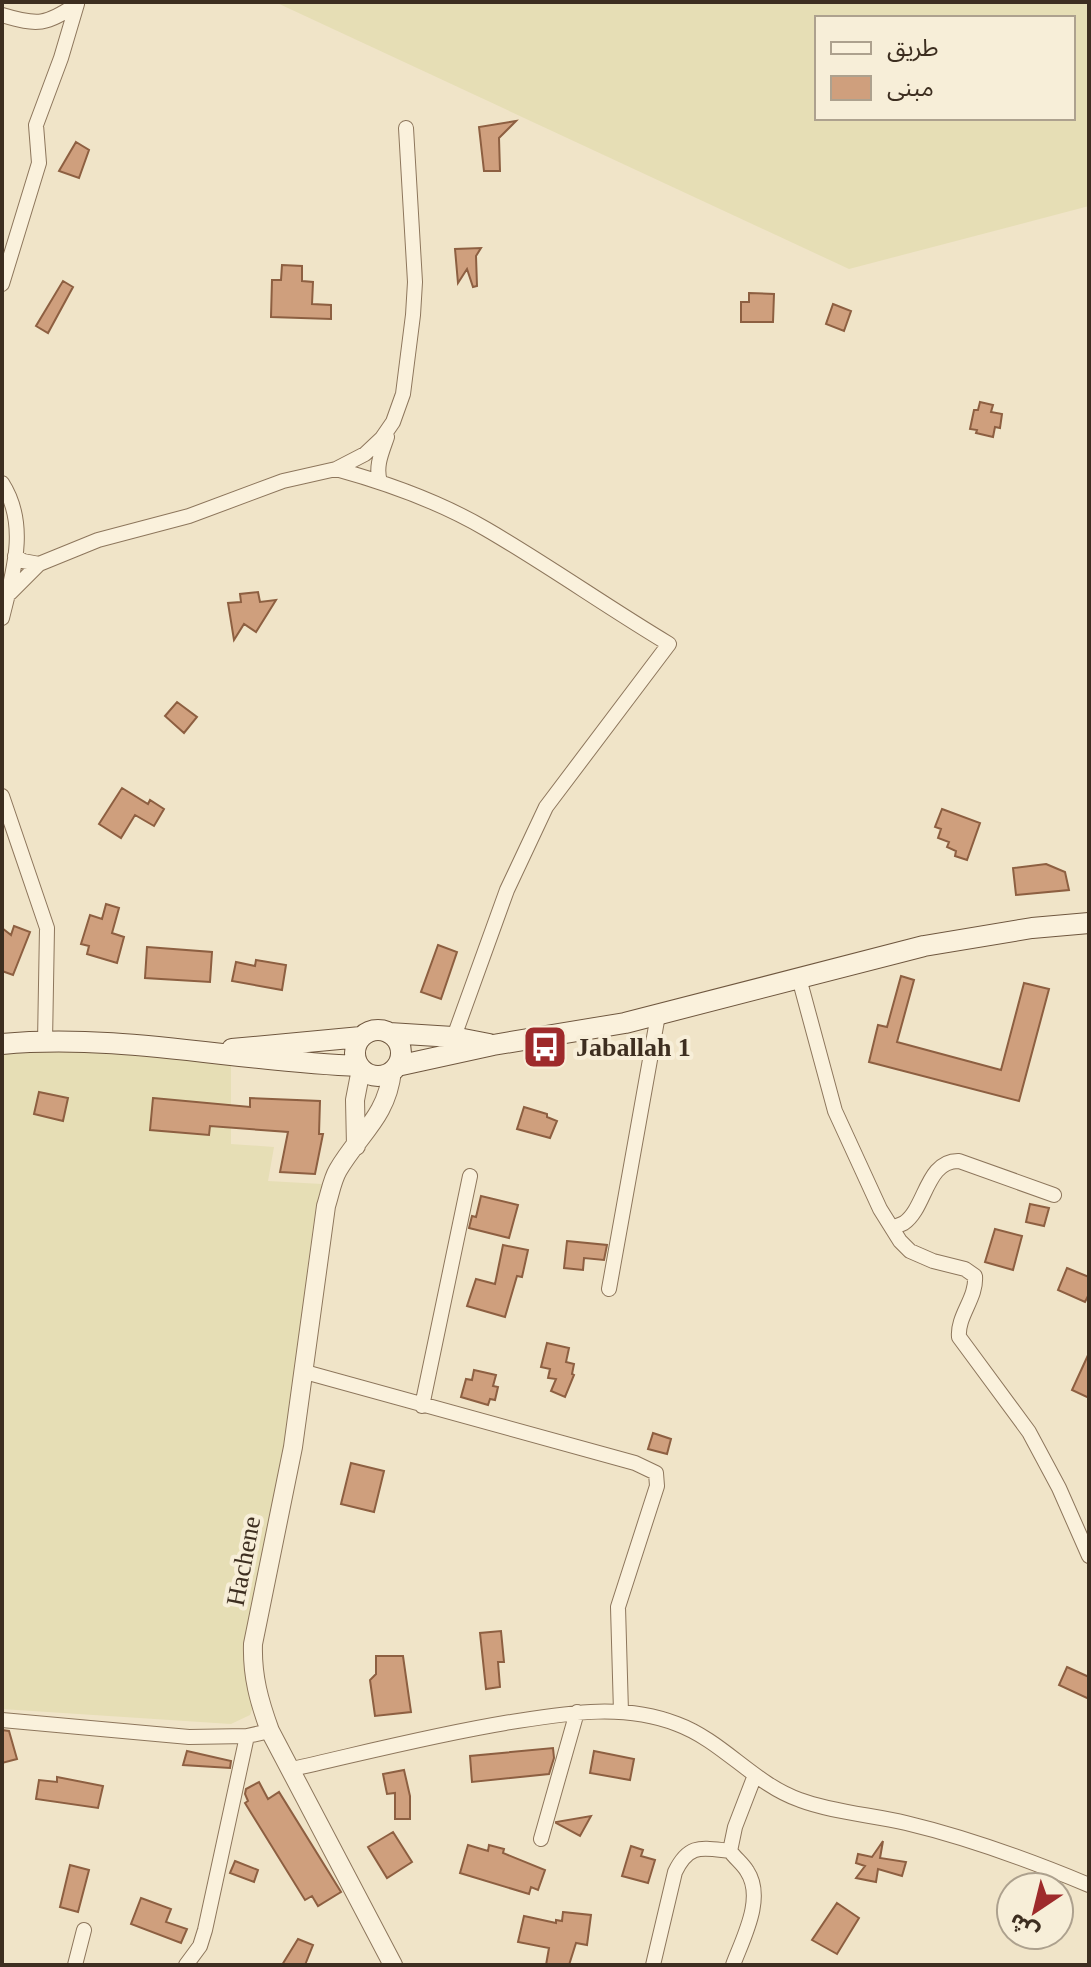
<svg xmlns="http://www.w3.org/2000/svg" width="1091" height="1967" font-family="'Times New Roman','Noto Sans Arabic',serif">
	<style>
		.farmland { fill: #e6deb5; fill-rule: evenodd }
		.building { fill: #cf9f7d; stroke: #8d5f41; stroke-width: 2 }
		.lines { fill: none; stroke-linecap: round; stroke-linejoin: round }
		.minor-casing { stroke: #8d765c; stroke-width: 16 }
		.tertiary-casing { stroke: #8d765c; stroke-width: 20 }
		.secondary-casing { stroke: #6f573f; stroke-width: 22 }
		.minor { stroke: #faf1dc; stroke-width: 14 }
		.tertiary { stroke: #faf1dc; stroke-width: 18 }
		.secondary { stroke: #faf1dc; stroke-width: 20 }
		.labels { text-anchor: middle; stroke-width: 8; stroke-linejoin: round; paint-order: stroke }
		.poi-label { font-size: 26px; font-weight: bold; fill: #3d2e20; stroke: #f7eed8; text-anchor: start }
		.street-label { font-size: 26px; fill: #3d2e20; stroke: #f7eed8 }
	</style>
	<rect width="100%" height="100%" fill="#f0e4c8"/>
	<!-- farmland -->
	<path class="farmland" d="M 275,2 L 1089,2 L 1089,206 L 849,269 ZM 817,18 L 1073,18 L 1073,118 L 817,118 Z
		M 2,1046 L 231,1055 L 231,1144 L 274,1147 L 268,1181 L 322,1184 L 316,1207 L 308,1263 L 299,1367 L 266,1547 L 254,1704 L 250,1715 L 231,1724 L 2,1709 Z"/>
	<!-- building -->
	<path class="building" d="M 516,121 L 499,138 L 500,171 L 484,171 L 479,127 Z
		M 76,142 L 89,150 L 79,178 L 59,171 Z
		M 481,248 L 476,256 L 477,286 L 473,287 L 467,269 L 458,283 L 455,249 Z
		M 282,265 L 302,266 L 302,281 L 313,282 L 312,304 L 331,305 L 331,319 L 271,317 L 272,280 L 281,280 Z
		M 63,281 L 73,287 L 48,333 L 36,326 Z
		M 749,293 L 774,294 L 773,322 L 741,322 L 741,302 L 749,302 Z
		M 833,304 L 851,311 L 844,331 L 826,324 Z
		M 980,402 L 993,405 L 991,412 L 1002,414 L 1000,428 L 995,427 L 993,437 L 976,433 L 977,430 L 970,429 L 974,410 L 978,410 Z
		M 258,592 L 260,602 L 276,600 L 256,632 L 244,624 L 234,640 L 228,603 L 241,602 L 240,594 Z
		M 177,702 L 197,717 L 184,733 L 165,716 Z
		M 122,788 L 148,804 L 150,800 L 164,809 L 154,826 L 135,815 L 121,838 L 99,824 Z
		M 942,809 L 980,823 L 967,860 L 955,856 L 956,851 L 947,847 L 949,842 L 938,838 L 941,829 L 935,827 Z
		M 1046,864 L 1065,872 L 1069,890 L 1016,895 L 1013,868 Z
		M 106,904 L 119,908 L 112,933 L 124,937 L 117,963 L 87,954 L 89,946 L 81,944 L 90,915 L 102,919 Z
		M 14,926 L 30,932 L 13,975 L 2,971 L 2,928 L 11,935 Z
		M 438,945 L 457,952 L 441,999 L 421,992 Z
		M 147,947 L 212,952 L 210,982 L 145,978 Z
		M 256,960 L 286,965 L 282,990 L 232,981 L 236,962 L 255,966 Z
		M 901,976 L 914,980 L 897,1042 L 1001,1070 L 1024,983 L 1049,989 L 1019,1101 L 869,1062 L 878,1025 L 887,1027 Z
		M 39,1092 L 68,1098 L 63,1121 L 34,1114 Z
		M 153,1098 L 250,1107 L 250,1098 L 320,1101 L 319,1134 L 323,1134 L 315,1174 L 280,1172 L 288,1132 L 210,1126 L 209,1135 L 150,1130 Z
		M 524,1107 L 547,1114 L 547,1117 L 557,1121 L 550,1138 L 517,1129 Z
		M 481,1196 L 518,1205 L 509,1238 L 469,1228 L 472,1216 L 476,1217 Z
		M 1030,1204 L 1049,1208 L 1044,1226 L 1026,1222 Z
		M 995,1229 L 1022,1236 L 1013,1270 L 985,1262 Z
		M 567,1241 L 607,1245 L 604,1260 L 584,1258 L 583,1270 L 564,1268 Z
		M 503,1245 L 528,1250 L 522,1277 L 517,1276 L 505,1317 L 467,1306 L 476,1279 L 495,1284 Z
		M 1067,1268 L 1089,1277 L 1089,1294 L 1085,1302 L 1058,1290 Z
		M 547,1343 L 569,1348 L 566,1362 L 574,1364 L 572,1374 L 574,1375 L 565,1397 L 551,1391 L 556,1379 L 548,1378 L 550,1369 L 541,1367 Z
		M 1089,1353 L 1089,1398 L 1072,1390 Z
		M 474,1370 L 496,1375 L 493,1386 L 498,1387 L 495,1400 L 490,1399 L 488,1405 L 461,1397 L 466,1379 L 472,1380 Z
		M 653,1433 L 671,1439 L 667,1454 L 648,1449 Z
		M 351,1463 L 384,1471 L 374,1512 L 341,1504 Z
		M 501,1631 L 504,1662 L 498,1662 L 500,1687 L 486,1689 L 480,1633 Z
		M 376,1656 L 403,1656 L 411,1712 L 375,1716 L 370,1680 L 376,1674 Z
		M 1067,1667 L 1089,1677 L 1089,1699 L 1059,1685 Z
		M 2,1730 L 9,1731 L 17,1759 L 2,1763 Z
		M 553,1748 L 554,1758 L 549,1774 L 472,1782 L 470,1756 Z
		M 187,1751 L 231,1761 L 230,1768 L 183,1765 Z
		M 594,1751 L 634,1759 L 630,1780 L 590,1773 Z
		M 404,1770 L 410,1796 L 410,1819 L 395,1819 L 395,1793 L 387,1794 L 383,1774 Z
		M 57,1777 L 103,1786 L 98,1808 L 36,1799 L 39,1780 L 57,1782 Z
		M 259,1782 L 268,1799 L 279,1792 L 341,1892 L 318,1906 L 312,1896 L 305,1900 L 245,1803 L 248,1801 L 245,1794 L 246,1789 Z
		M 591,1816 L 580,1836 L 556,1823 L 556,1822 Z
		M 393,1832 L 412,1862 L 387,1878 L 368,1847 Z
		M 883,1841 L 880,1858 L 906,1862 L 902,1876 L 878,1869 L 876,1882 L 856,1878 L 865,1866 L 856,1863 L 858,1854 L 872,1857 Z
		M 468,1845 L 488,1851 L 489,1845 L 504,1849 L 503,1853 L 545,1870 L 538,1890 L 531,1887 L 529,1894 L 460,1873 Z
		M 631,1846 L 643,1850 L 641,1856 L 655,1860 L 648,1883 L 622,1876 Z
		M 235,1861 L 258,1870 L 254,1882 L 230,1873 Z
		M 70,1865 L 89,1870 L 78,1912 L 60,1907 Z
		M 141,1898 L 171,1909 L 166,1922 L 187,1929 L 181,1943 L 131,1924 Z
		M 837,1903 L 859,1918 L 837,1954 L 812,1940 Z
		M 563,1912 L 591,1915 L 587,1945 L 576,1943 L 569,1965 L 546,1965 L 549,1948 L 518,1942 L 524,1916 L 556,1923 L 556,1920 L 562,1921 Z
		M 298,1939 L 313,1945 L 305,1965 L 282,1965 Z"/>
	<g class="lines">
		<!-- minor casing -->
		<g class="minor-casing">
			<path id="minor" d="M 2,15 C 38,26 46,25 77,4
				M 2,284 L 39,163 L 36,125 L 61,58 L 77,4
				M 336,469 C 387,483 440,502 486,529 C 548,565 607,607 669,644 L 546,807 L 507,890 L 451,1045
				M 380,482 C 375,466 382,452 387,437
				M 2,483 C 29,525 13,573 2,618
				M 15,556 L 23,561 L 39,564 L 98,540 L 189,516 L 283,481 L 336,469 L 365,454 L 382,438 L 393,422 L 403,394 L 413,315 L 415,282 L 406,128
				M 10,593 L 39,564
				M 2,796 L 47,928 L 45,1042
				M 799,978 L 835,1111 L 880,1209 L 900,1241 L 910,1251 L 933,1261 L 965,1269 L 975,1276 C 977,1298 957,1316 959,1337 L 1029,1432 L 1059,1488 L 1089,1556
				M 892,1228 C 896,1226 900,1225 904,1223 C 926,1208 926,1160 959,1161 L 1054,1195
				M 609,1289 L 658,1015
				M 305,1372 L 635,1463 L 656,1473 L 657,1486 L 618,1607 L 621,1712
				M 422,1406 L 470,1176
				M 2,1720 L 189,1737 L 247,1736 L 270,1731
				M 292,1769 C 363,1753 433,1735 505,1723 C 562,1714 620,1702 677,1724 C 723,1741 754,1784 800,1800 C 832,1812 872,1815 906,1823 C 969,1838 1029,1860 1089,1885
				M 541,1839 L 577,1712
				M 75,1965 L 84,1930
				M 186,1965 L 200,1946 L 205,1930 L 247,1736
				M 653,1965 L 675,1872 C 689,1843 702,1848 730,1851
				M 733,1965 C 743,1938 765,1898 747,1871 C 743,1864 735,1858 730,1851 L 735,1827 L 755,1775"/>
		</g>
		<!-- tertiary casing -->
		<g class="tertiary-casing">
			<path id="tertiary" d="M 392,1071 C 387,1117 359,1134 338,1170 C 332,1180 330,1194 326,1206 L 293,1447 L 253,1644 C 252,1676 259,1701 270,1731 L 393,1965
				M 356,1146 L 355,1100 L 361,1069"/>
		</g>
		<!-- secondary casing -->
		<g class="secondary-casing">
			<path id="secondary" d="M355 1053a23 23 0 1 1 46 0a23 23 0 1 1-46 0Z
				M 389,1033 L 453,1037 L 489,1044
				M 2,1044 C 122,1033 240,1062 359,1066
				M 232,1049 L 361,1037
				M 397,1066 L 493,1045 L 625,1023 L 924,946 L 1032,928 L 1089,923"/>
		</g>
		<!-- minor -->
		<use href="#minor" class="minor"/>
		<!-- tertiary -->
		<use href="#tertiary" class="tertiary"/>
		<!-- secondary -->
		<use href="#secondary" class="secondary"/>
	</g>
	<!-- icons -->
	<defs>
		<g id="bus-square" transform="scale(2.3)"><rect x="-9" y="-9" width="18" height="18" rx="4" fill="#9e2a2b" stroke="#f7eed8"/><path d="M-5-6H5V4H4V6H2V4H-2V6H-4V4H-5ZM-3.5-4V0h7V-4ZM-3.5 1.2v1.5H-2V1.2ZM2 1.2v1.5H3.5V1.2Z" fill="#fff"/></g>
	</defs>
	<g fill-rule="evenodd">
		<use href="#bus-square" x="545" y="1047"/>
	</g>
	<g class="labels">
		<!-- poi labels -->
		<g class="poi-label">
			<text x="576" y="1056">Jaballah 1</text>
		</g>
		<!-- street labels -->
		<g class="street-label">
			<text transform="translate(243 1561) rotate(-79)" y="9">Hachene</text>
		</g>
	</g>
	<!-- border -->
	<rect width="1091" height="1967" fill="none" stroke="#3d2e20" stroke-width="8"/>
	<!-- legend -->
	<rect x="815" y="16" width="260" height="104" fill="#f7eed8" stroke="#ada18e" stroke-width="2"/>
	<rect x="831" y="42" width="40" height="12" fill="#faf1dc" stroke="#ada18e" stroke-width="2"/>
	<text x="887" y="56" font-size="24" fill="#3d2e20">طريق</text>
	<rect x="831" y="76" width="40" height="24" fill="#cf9f7d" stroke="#ada18e" stroke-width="2"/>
	<text x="887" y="96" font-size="24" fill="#3d2e20">مبنى</text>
	<!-- north arrow -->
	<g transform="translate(1035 1911) rotate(215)"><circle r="38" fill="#f7eed8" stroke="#ada18e" stroke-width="2"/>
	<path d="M0-6L14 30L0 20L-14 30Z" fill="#9e2a2b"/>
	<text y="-12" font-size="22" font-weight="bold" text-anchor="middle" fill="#3d2e20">ش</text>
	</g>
</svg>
